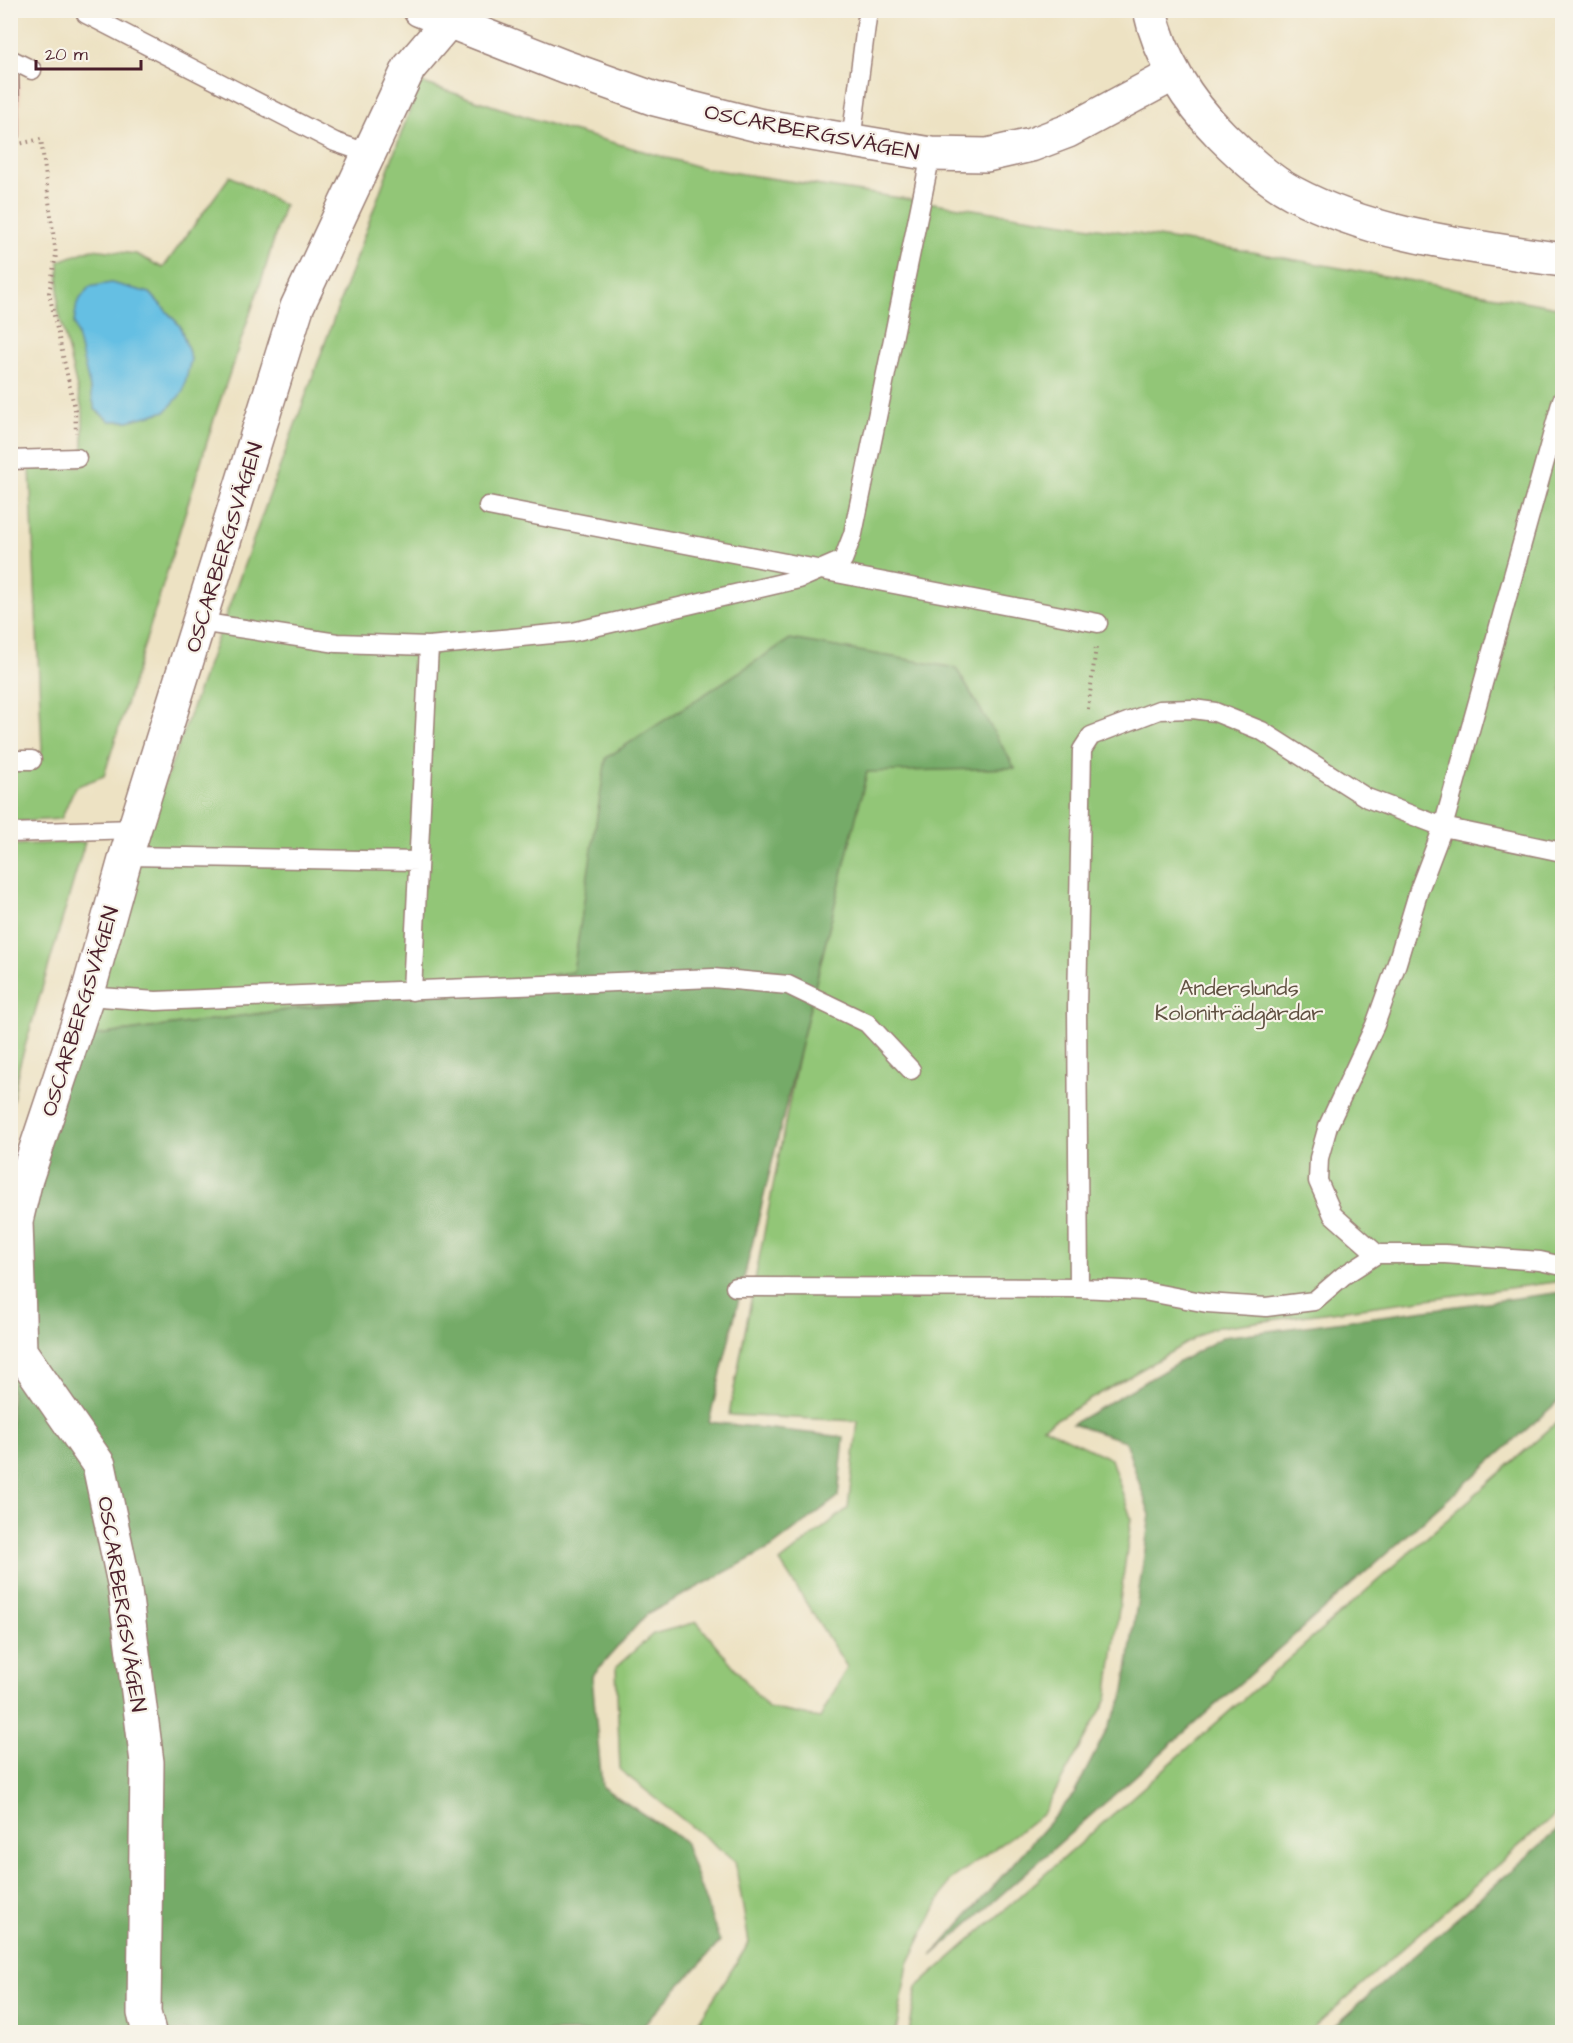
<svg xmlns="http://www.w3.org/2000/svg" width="1573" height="2043" font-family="'Architects Daughter',sans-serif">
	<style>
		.green { fill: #92c677; stroke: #6e7251; stroke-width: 1.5; fill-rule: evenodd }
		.forest { fill: #75ab68; stroke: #60654a; stroke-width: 1.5 }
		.water { fill: #65bfe3; stroke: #586f87; stroke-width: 1.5 }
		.building { fill: #e2a19c }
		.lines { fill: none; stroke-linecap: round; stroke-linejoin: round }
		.lane-casing { stroke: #9c8077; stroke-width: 21 }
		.street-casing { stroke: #9c8077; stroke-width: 36 }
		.path { stroke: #9c8077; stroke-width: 4; stroke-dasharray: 1.5 4.5; stroke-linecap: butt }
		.lane { stroke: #fff; stroke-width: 18 }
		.street { stroke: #fff; stroke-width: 33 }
		.labels { text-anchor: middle; stroke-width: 4.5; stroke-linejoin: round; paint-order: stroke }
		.street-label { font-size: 22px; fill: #4a1f2b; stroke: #f7f3e8 }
		.park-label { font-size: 22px; fill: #605142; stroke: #f7f3e8 }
	</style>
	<rect width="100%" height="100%" fill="#f7f3e8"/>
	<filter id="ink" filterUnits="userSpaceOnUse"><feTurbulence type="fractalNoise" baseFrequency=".0167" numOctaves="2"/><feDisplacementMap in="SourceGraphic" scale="12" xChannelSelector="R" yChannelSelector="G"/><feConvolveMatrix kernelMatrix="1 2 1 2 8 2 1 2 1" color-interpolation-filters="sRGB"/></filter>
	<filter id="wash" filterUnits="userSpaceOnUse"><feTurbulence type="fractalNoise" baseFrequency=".008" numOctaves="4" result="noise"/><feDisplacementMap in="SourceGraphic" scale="24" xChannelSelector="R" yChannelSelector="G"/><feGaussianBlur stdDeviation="1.35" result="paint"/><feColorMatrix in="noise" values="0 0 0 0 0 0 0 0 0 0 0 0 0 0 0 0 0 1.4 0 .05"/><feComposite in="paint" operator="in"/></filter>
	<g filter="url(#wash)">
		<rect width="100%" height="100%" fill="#ede2c3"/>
		<!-- green -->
		<path class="green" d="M 420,82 L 558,127 L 703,168 L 1230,248 L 1562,308 L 1562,1281 L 1212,1328 L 1043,1427 L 1111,1459 L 1131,1518 L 1107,1699 L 1043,1814 L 949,1881 L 908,1964 L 896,2032 L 692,2032 L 749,1943 L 735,1861 L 620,1770 L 616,1667 L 653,1634 L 697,1622 L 768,1708 L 820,1718 L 847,1667 L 780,1562 L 848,1508 L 858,1421 L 729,1415 L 797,1061 L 867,771 L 1015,768 L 607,758 L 573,972 L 76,1038 L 87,996 Z
			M 230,176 L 284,205 L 264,273 L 215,416 L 104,776 L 75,787 L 61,819 L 11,822 L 11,769 L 35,768 L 42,750 L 30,468 L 83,466 L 83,413 L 58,309 L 59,261 L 92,249 L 136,254 L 163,268 ZM 150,293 L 180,326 L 191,359 L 128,421 L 110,421 L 95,409 Z
			M 85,842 L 19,1067 L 11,1110 L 11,845 Z
			M 1562,1418 L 1562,1808 L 1308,2032 L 909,2032 L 917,1987 Z"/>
		<!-- forest -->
		<path class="forest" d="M 790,639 L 956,668 L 1015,768 L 867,772 L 709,1422 L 844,1437 L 838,1497 L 772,1547 L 646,1615 L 592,1676 L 602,1787 L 684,1841 L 720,1942 L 637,2032 L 11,2032 L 11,1246 L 76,1038 L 573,972 L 606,758 Z
			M 1562,1292 L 1562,1398 L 932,1956 L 1074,1794 L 1123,1698 L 1150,1515 L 1125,1441 L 1072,1424 L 1222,1337 Z
			M 1562,1826 L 1562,2032 L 1327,2032 Z"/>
		<!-- water -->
		<path class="water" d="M 111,283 L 150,293 L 180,326 L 191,359 L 183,392 L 166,411 L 128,421 L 110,421 L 95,409 L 74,323 L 77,303 L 89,287 Z"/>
		<g id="blocks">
			<!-- building -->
			<path class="building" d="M 10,72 L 19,72 L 20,137 L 10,138 Z"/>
		</g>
	</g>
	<g filter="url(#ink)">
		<use href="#blocks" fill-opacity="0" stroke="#9c8077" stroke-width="1.5"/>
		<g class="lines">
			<!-- lane casing -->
			<g class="lane-casing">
				<path id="lane" d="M 86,14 L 335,142 L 370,154
					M 10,59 L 32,70
					M 851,141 L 868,10
					M 10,460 L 77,458
					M 488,506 L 1098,623
					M 199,622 L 337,643 L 429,646 L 573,632 L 799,579 L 843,560 L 853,534 L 931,154
					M 10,760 L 32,760
					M 10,833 L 134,829
					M 126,856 L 418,861
					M 412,991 L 429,646
					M 87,996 L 156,1001 L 713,978 L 788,985 L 867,1023 L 911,1070
					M 1377,1254 L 1333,1215 L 1318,1181 L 1319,1158 L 1328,1126 L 1375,1025 L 1397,963 L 1419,890 L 1443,827 L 1562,400
					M 735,1287 L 1079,1288 L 1144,1291 L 1207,1303 L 1266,1307 L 1314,1301 L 1343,1276 L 1377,1254 L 1445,1254 L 1540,1261 L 1562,1266
					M 1079,1288 L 1077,1008 L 1082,750 L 1091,736 L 1159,710 L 1193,709 L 1215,712 L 1262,731 L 1367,798 L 1443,827 L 1562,852"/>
			</g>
			<!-- street casing -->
			<g class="street-casing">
				<path id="street" d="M 420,10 L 565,67 L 655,99 L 758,125 L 931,154 L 987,155 L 1031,145 L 1068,131 L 1174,74
					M 1150,10 C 1160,58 1188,102 1222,136 C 1240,154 1270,181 1293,193 C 1375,237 1472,246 1562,260
					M 149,2032 L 144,2013 L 147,1762 L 124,1583 L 99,1465 L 20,1351 L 16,1221 L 26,1179 L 87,996 L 126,856 L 297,307 L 409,68 L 448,22"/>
			</g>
			<!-- path -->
			<path class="path" d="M 10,146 L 41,139 L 56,255 L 49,293 L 75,410 L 76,433
				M 1088,709 L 1096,647"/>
			<!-- lane -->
			<use href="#lane" class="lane"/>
			<!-- street -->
			<use href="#street" class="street"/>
		</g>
	</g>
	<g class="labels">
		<!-- street labels -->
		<g class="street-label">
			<text transform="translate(812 131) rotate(11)" y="8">OSCARBERGSVÄGEN</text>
			<text transform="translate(223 547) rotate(-73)" y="8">OSCARBERGSVÄGEN</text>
			<text transform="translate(79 1011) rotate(-73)" y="8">OSCARBERGSVÄGEN</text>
			<text transform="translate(123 1604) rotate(81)" y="8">OSCARBERGSVÄGEN</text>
		</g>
		<!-- park labels -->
		<g class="park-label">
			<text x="1239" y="995">Anderslunds<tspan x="1239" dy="25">Koloniträdgårdar</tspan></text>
		</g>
	</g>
	<!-- margin -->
	<rect width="1573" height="2043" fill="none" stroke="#f7f3e8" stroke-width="36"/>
	<!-- scale -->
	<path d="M36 60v9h105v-9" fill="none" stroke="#4a1f2b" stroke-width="3"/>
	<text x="45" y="60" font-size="18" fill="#4a1f2b" stroke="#f7f3e8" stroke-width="4.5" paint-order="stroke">20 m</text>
</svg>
